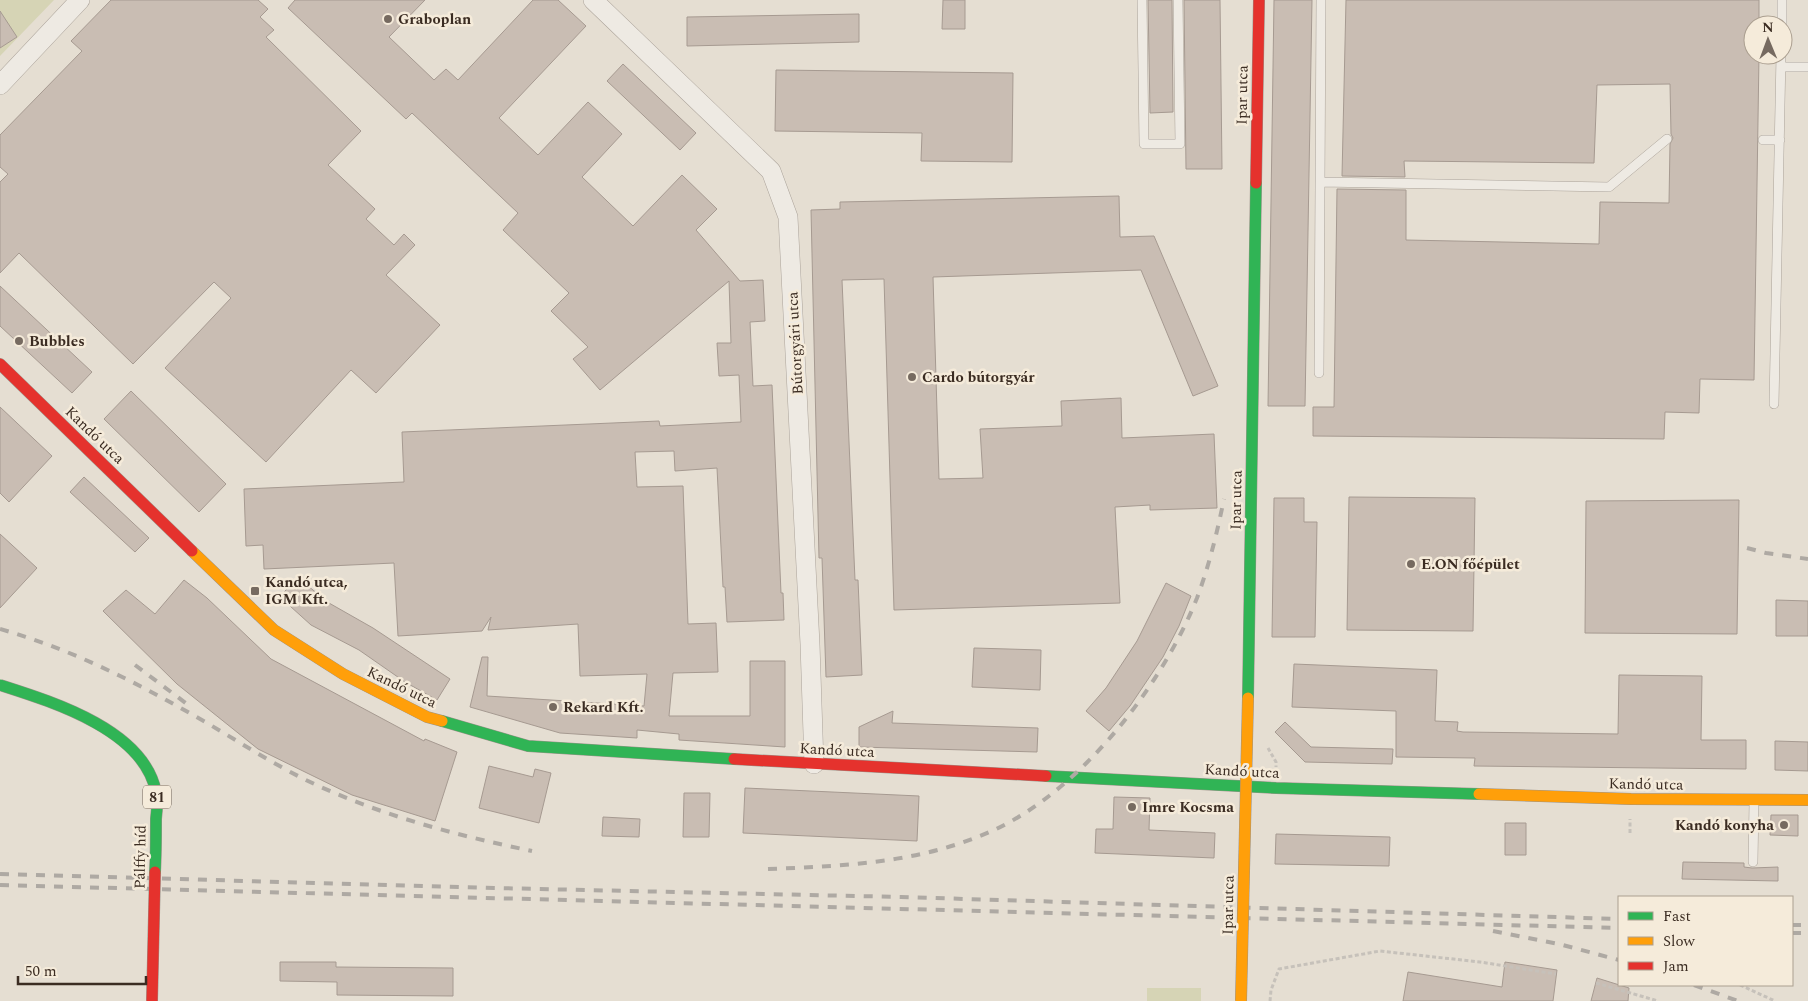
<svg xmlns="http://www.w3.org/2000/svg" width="1808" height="1001" font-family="Spectral,serif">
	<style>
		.green { fill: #d6d4b5 }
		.building { fill: #c9bdb3; stroke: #a69a91 }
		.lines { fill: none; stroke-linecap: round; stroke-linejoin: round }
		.lane-casing { stroke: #aba39a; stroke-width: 10 }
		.street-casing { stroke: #aba39a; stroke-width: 20 }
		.fast-casing { stroke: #9b938a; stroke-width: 12 }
		.slow-casing { stroke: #9b938a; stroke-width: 12 }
		.jam-casing { stroke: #9b938a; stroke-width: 12 }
		.path { stroke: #c6c1ba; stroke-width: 3; stroke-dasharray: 4 2.5; stroke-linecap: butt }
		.lane { stroke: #eeeae3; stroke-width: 9 }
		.street { stroke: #eeeae3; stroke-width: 19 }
		.fast { stroke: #30b455; stroke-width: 11 }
		.slow { stroke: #ff9f0a; stroke-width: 11 }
		.jam { stroke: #e5322d; stroke-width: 11 }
		.rail { stroke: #aea9a3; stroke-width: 4; stroke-dasharray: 9 9; stroke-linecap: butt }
		.fast-bridge-casing { stroke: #9b938a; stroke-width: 12; stroke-linecap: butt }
		.slow-bridge-casing { stroke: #9b938a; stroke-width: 12; stroke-linecap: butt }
		.jam-bridge-casing { stroke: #9b938a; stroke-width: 12; stroke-linecap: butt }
		.fast-bridge { stroke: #30b455; stroke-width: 11 }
		.slow-bridge { stroke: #ff9f0a; stroke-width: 11 }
		.jam-bridge { stroke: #e5322d; stroke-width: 11 }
		.poi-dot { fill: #766a60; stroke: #f5ebda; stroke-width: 2 }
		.labels { text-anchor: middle; stroke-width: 5; stroke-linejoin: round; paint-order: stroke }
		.shield { fill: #f5ebda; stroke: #736559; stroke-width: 1 }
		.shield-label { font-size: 14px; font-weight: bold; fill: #3b2c22 }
		.poi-label { font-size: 15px; font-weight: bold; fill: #3b2c22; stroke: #f5ebda; text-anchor: start }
		.street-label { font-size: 15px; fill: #3b2c22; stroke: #f5ebda }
	</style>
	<rect width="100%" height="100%" fill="#e5ded2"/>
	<!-- green -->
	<path class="green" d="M 0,0 L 54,0 L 0,56 Z
		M 1147,988 L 1201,988 L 1201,1001 L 1147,1001 Z"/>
	<!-- building -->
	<path class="building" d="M 111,0 L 258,0 L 268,9 L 260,17 L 274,30 L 266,37 L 361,131 L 328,165 L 375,209 L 366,219 L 394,245 L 404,234 L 415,245 L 386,275 L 440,325 L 376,393 L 351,370 L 266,462 L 165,368 L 231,298 L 214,282 L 133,364 L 19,253 L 0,273 L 0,182 L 8,174 L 0,167 L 0,135 L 82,51 L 71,41 Z
		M 295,0 L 425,0 L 389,37 L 434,80 L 446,69 L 458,80 L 533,0 L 558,0 L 586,26 L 499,118 L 538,155 L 588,102 L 622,134 L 582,177 L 633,226 L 682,175 L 717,209 L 696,230 L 740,281 L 763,280 L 765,321 L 750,322 L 753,386 L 772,385 L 781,593 L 783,593 L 784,620 L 727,622 L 725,587 L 723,587 L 717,468 L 675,471 L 674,451 L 635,452 L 637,487 L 683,486 L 688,624 L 716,623 L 718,672 L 673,673 L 669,716 L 750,716 L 750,661 L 785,661 L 785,747 L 679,740 L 679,734 L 637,730 L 637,738 L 560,733 L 470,707 L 482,657 L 488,657 L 487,696 L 567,701 L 581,706 L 581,702 L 644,706 L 647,674 L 580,676 L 578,624 L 488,630 L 491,617 L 482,631 L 398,636 L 394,563 L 264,569 L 263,545 L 246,546 L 244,489 L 404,482 L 402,432 L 659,421 L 660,426 L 741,422 L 739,375 L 719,376 L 717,343 L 731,343 L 729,281 L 600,390 L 573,359 L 588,347 L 551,311 L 569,293 L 503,230 L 518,213 L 412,113 L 406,119 L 288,8 Z
		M 943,0 L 965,0 L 965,29 L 942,29 Z
		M 1148,0 L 1172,0 L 1173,112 L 1150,113 Z
		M 1184,0 L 1220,0 L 1222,169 L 1186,169 Z
		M 1274,0 L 1312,0 L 1305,406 L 1268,406 Z
		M 1346,0 L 1759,0 L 1759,25 L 1753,25 L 1753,55 L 1759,55 L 1754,380 L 1700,379 L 1699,413 L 1665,412 L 1664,439 L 1313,436 L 1313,407 L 1334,407 L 1337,189 L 1406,190 L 1406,240 L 1599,244 L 1600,202 L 1669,203 L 1670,144 L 1673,138 L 1671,134 L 1670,84 L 1597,85 L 1594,163 L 1404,161 L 1405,177 L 1342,176 Z
		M 0,11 L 17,37 L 0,48 Z
		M 859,14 L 859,42 L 687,46 L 687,17 Z
		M 623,64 L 696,133 L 680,150 L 607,81 Z
		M 776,70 L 1013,73 L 1012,162 L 921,161 L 922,133 L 775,131 Z
		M 1119,196 L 1120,237 L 1154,236 L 1218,386 L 1193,396 L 1141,270 L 933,277 L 939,479 L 983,478 L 980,429 L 1062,426 L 1061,401 L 1121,398 L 1122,438 L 1214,434 L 1217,508 L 1150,510 L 1150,505 L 1115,507 L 1120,603 L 894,610 L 884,279 L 842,280 L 855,580 L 858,580 L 862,675 L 826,677 L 822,558 L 819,558 L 811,210 L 840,209 L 840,202 Z
		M 0,286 L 92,372 L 72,393 L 0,326 Z
		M 131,391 L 226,484 L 199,512 L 104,419 Z
		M 0,407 L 52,456 L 9,502 L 0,493 Z
		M 84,477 L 149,538 L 135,552 L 70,492 Z
		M 1349,497 L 1475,498 L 1473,631 L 1347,630 Z
		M 1274,498 L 1304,498 L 1304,522 L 1317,522 L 1315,637 L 1272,637 Z
		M 1739,500 L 1737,634 L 1585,633 L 1586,501 Z
		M 0,534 L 37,568 L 0,608 Z
		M 297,577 L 329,603 L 373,628 L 450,679 L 437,700 L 405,682 L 359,650 L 311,625 L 280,597 Z
		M 184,580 L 207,598 L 271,659 L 424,741 L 425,739 L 457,752 L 435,821 L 352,795 L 258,749 L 177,684 L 103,611 L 126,590 L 155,614 Z
		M 1166,583 L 1191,596 L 1179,626 L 1163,657 L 1130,706 L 1109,731 L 1086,711 L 1106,688 L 1137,641 Z
		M 1776,600 L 1808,601 L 1808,636 L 1776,636 Z
		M 974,648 L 1041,650 L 1040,690 L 972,687 Z
		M 1294,664 L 1437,670 L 1435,721 L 1458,722 L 1457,731 L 1463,732 L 1618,734 L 1619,675 L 1702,676 L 1701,740 L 1746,740 L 1746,769 L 1474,766 L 1475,758 L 1396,757 L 1396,711 L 1292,707 Z
		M 893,711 L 892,723 L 1038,728 L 1037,752 L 859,747 L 859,727 Z
		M 1285,722 L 1311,747 L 1393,749 L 1392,764 L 1305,762 L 1275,732 Z
		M 1775,741 L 1808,742 L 1808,771 L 1775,770 Z
		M 489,766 L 533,777 L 535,769 L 551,773 L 539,823 L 479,808 Z
		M 745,788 L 919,796 L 917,841 L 743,833 Z
		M 684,793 L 710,793 L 709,837 L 683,837 Z
		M 1114,797 L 1150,798 L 1149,830 L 1215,833 L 1214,858 L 1095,853 L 1096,829 L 1113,829 Z
		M 1771,815 L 1798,815 L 1798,836 L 1770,835 Z
		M 603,817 L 640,819 L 639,837 L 602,836 Z
		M 1505,823 L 1526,823 L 1526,855 L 1505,855 Z
		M 1276,834 L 1390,837 L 1389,866 L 1275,864 Z
		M 1683,862 L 1744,863 L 1744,867 L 1752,868 L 1778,867 L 1778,881 L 1682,879 Z
		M 280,962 L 336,962 L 336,967 L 453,968 L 453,996 L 337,995 L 337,982 L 280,981 Z
		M 1505,962 L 1557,970 L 1553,1001 L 1403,1001 L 1408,972 L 1502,987 Z
		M 1597,978 L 1629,988 L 1628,1001 L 1591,1001 Z"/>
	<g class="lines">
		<!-- lane casing -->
		<g class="lane-casing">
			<path id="lane" d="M 1142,0 L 1144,144 L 1180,144 L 1178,0
				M 1782,25 L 1782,0
				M 1781,67 L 1808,67
				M 1763,140 L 1780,140
				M 1320,182 L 1609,187 L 1667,139
				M 1319,373 L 1321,0
				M 1774,404 L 1781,55
				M 1753,862 L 1754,802"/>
		</g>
		<!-- street casing -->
		<g class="street-casing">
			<path id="street" d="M 593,0 L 771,171 L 788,217 L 810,644 L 814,764
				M 0,85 L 80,0"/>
		</g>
		<!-- fast casing -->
		<g class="fast-casing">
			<path id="fast" d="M 1248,698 L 1256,183
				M 442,721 L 528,746 L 734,759
				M 1046,776 L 1276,788 L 1479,794"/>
		</g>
		<!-- slow casing -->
		<g class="slow-casing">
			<path id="slow" d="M 192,551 L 274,630 L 343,674 L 427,717 L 442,721
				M 1479,794 L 1631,799 L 1808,800"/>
		</g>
		<!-- jam casing -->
		<g class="jam-casing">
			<path id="jam" d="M 1256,183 L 1259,0
				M 0,364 L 192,551
				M 734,759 L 1046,776"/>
		</g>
		<!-- path -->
		<path class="path" d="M 1268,748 L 1276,762 L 1276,767
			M 1630,833 L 1630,819
			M 1596,983 L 1658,1001
			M 1740,985 L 1775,1001
			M 1270,1001 L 1271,990 L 1279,969 L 1380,951 L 1480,962 L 1556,974"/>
		<!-- lane -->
		<use href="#lane" class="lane"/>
		<!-- street -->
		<use href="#street" class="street"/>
		<!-- fast -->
		<use href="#fast" class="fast"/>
		<!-- slow -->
		<use href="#slow" class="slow"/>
		<!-- jam -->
		<use href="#jam" class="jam"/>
		<!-- rail -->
		<path class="rail" d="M 1747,548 L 1766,553 L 1808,559
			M 0,629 C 68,648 132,680 193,715 C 232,737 269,762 308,781 C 379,815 455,835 532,851
			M 135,665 L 191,707
			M 768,869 C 845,866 922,863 994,830 C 1081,790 1162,686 1197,598 C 1209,566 1217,533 1224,499
			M 0,874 L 494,888 L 901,897 L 1619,919
			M 0,885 L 1619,928
			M 1792,925 L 1808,925
			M 1493,931 L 1559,944 L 1619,960
			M 1792,933 L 1808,933
			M 1694,985 L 1738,1001"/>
		<!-- fast-bridge casing -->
		<g class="fast-bridge-casing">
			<path id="fast-bridge" d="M 0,685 C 53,702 144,730 156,792 C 158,800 157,810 156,819 C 156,836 156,854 155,872"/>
		</g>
		<!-- slow-bridge casing -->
		<g class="slow-bridge-casing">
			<path id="slow-bridge" d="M 1241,1001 L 1248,698"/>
		</g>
		<!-- jam-bridge casing -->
		<g class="jam-bridge-casing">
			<path id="jam-bridge" d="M 152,1001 L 155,872"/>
		</g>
		<!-- fast-bridge -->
		<use href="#fast-bridge" class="fast-bridge"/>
		<!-- slow-bridge -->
		<use href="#slow-bridge" class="slow-bridge"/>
		<!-- jam-bridge -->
		<use href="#jam-bridge" class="jam-bridge"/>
	</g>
	<!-- markers -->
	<g class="poi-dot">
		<circle cx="388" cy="19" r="5"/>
		<circle cx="19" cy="341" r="5"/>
		<circle cx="912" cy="377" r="5"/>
		<circle cx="1411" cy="564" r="5"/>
		<rect x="250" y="586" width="10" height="10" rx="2.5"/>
		<circle cx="553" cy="707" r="5"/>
		<circle cx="1132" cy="807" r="5"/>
		<circle cx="1784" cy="825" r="5"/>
	</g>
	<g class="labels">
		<!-- shield labels -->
		<rect class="shield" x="143" y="785.5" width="28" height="23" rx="4"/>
		<g class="shield-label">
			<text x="157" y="802">81</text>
		</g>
		<!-- poi labels -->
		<g class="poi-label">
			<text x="398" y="24">Graboplan</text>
			<text x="29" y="346">Bubbles</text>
			<text x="922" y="382">Cardo bútorgyár</text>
			<text x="1421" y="569">E.ON főépület</text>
			<text x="265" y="587">Kandó utca,<tspan x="265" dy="17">IGM Kft.</tspan></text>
			<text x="563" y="712">Rekard Kft.</text>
			<text x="1142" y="812">Imre Kocsma</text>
			<text x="1774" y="830" text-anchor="end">Kandó konyha</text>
		</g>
		<!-- street labels -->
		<g class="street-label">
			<text transform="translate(1242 95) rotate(-89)" y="5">Ipar utca</text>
			<text transform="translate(795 343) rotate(-93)" y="5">Bútorgyári utca</text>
			<text transform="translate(95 435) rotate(44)" y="5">Kandó utca</text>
			<text transform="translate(1236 500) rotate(-89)" y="5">Ipar utca</text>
			<text transform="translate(402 687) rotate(26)" y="5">Kandó utca</text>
			<text transform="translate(837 750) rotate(3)" y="5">Kandó utca</text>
			<text transform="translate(1242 771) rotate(3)" y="5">Kandó utca</text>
			<text transform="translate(1646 784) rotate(1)" y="5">Kandó utca</text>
			<text transform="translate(140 857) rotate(-89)" y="5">Pálffy híd</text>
			<text transform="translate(1228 905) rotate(-89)" y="5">Ipar utca</text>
		</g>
	</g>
	<!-- legend -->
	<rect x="1618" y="896" width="175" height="90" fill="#f5ebda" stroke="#ab9f90"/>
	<rect x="1628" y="912" width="25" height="8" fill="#30b455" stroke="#ab9f90"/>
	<text x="1663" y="921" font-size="15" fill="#3b2c22">Fast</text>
	<rect x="1628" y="937" width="25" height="8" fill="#ff9f0a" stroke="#ab9f90"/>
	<text x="1663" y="946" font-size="15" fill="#3b2c22">Slow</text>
	<rect x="1628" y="962" width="25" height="8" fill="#e5322d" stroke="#ab9f90"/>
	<text x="1663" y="971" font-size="15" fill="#3b2c22">Jam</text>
	<!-- north arrow -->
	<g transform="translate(1768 40) rotate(359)"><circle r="24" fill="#f5ebda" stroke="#ab9f90"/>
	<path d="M0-4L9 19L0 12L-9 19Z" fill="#766a60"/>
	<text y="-8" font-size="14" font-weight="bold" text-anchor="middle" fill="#3b2c22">N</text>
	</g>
	<!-- scale -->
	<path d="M18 976v8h128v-8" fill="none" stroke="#3b2c22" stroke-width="2.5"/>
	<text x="25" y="976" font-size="15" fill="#3b2c22" stroke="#f5ebda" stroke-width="4" paint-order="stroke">50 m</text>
</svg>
